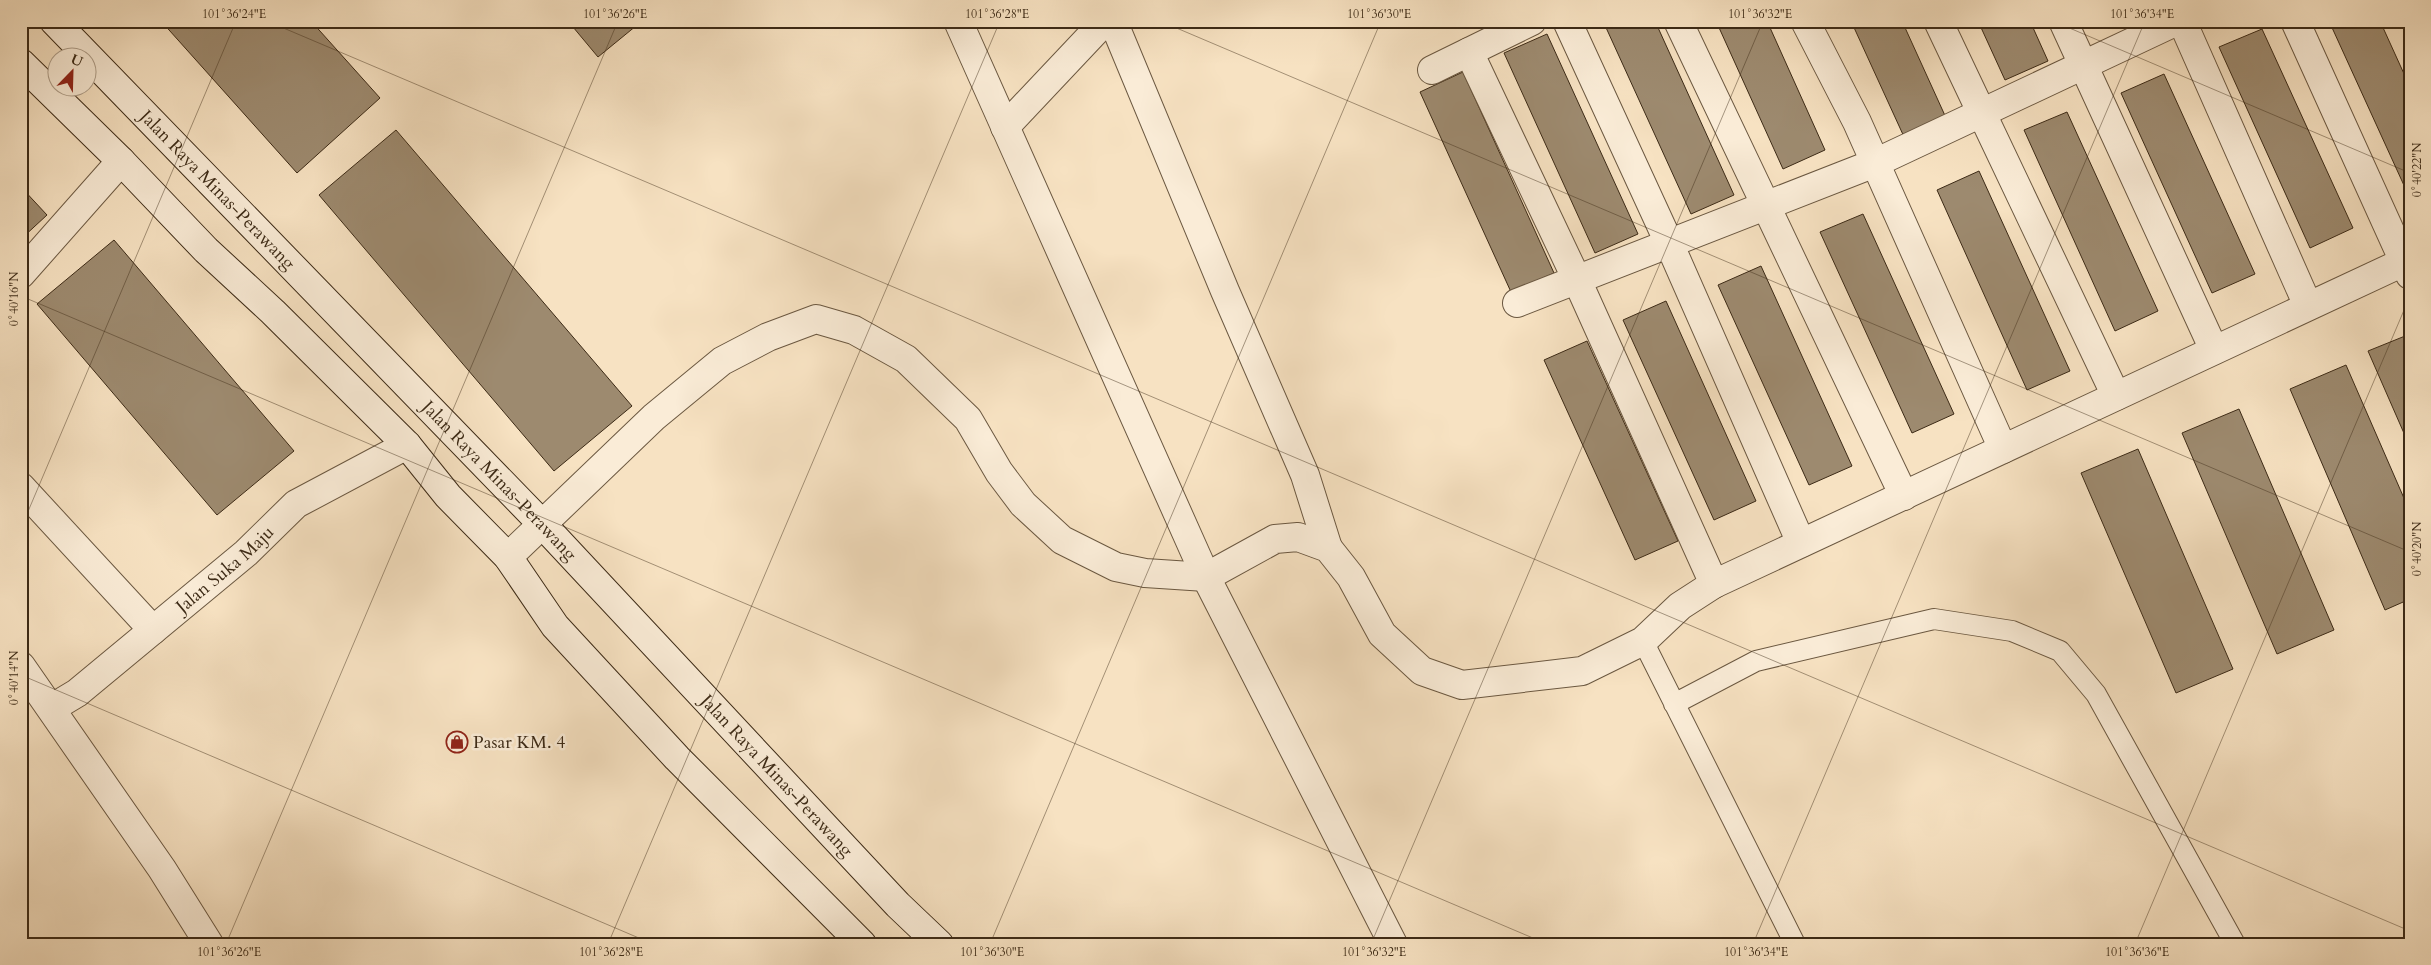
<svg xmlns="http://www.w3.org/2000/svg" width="2431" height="965" font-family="Cardo,serif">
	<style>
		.building { fill: #9d8a6f; stroke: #3c2a16 }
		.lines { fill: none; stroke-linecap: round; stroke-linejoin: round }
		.lane-casing { stroke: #6b5841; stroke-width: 22 }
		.street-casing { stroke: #6b5841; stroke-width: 30 }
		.secondary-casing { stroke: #3c2a16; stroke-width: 30 }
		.lane { stroke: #faecd7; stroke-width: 20 }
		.street { stroke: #faecd7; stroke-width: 28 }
		.secondary { stroke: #faecd7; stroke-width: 28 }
		.ticks { fill: none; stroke: #3c2a16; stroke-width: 1; stroke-opacity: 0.45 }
		.labels { text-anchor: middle; stroke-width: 5; stroke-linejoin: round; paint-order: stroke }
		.street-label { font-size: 18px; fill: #3c2a16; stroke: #faecd7 }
		.poi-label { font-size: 18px; fill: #3c2a16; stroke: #faecd7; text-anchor: start }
		.neatline { fill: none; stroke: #3c2a16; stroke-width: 2 }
		.ticks-label { font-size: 12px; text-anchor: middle; fill: #3c2a16 }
	</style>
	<rect width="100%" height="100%" fill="#f7e2c2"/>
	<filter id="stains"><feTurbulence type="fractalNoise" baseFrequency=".004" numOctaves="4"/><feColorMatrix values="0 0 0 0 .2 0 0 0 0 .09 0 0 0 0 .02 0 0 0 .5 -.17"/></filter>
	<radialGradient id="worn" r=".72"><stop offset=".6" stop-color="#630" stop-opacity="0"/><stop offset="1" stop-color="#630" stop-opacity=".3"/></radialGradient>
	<!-- building -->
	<path class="building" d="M 161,21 L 311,21 L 380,98 L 297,173 Z
		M 568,21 L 642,21 L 598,57 Z
		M 1603,21 L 1655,21 L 1734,195 L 1691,214 Z
		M 1716,21 L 1767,21 L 1825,150 L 1783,169 Z
		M 1851,21 L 1902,21 L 1947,120 L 1905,139 Z
		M 1978,21 L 2030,21 L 2048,61 L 2005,80 Z
		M 2329,21 L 2380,21 L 2410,87 L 2410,191 L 2407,192 Z
		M 2262,29 L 2353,228 L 2310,248 L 2219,47 Z
		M 1547,34 L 1638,234 L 1595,253 L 1504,53 Z
		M 1463,72 L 1554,273 L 1511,292 L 1420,92 Z
		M 2164,74 L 2255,274 L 2212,293 L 2121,93 Z
		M 2067,112 L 2158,311 L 2115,331 L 2024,130 Z
		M 396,130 L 632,406 L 554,471 L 319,195 Z
		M 1979,171 L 2070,371 L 2027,390 L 1937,190 Z
		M 21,187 L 47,215 L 21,239 Z
		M 1863,214 L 1954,414 L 1912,433 L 1820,232 Z
		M 114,240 L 294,451 L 217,515 L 37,304 Z
		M 1761,266 L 1852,466 L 1809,485 L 1718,285 Z
		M 1666,301 L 1756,501 L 1714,520 L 1623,320 Z
		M 2410,334 L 2410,447 L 2368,351 Z
		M 1587,341 L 1678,541 L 1635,560 L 1544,360 Z
		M 2346,365 L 2410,512 L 2410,599 L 2385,610 L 2290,389 Z
		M 2239,409 L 2334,630 L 2277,654 L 2182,433 Z
		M 2138,449 L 2233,669 L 2176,693 L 2081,473 Z"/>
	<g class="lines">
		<!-- lane casing -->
		<g class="lane-casing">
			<path id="lane" d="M 1643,641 L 1795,944
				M 1674,704 L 1756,661 L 1934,619 L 2012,631 L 2060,651 L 2096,694 L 2235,944"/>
		</g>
		<!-- street casing -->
		<g class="street-casing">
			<g id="street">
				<path d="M 958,21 L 1206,577 L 1393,944"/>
				<path d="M 1113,21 L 1225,291 L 1305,475 L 1328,548"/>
				<path d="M 1567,21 L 1669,243 L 1801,543"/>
				<path d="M 1678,21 L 1904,496"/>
				<path d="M 1805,21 L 1857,122 L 2003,449"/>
				<path d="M 1938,21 L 2116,396"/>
				<path d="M 2063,21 L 2214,350"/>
				<path d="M 2182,21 L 2308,306"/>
				<path d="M 2295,21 L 2410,275"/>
				<path d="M 1469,52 L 1577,280 L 1714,584"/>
				<path d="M 1432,70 L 1532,21"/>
				<path d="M 1005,127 L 1105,21"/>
				<path d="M 21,274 L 121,161"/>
				<path d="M 1517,303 L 1875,163 L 2177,21"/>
				<path d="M 21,487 L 153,630"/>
				<path d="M 508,557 L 654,417 L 722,361 L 768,337 L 816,319 L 854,330 L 906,359 L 968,419 L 999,472 L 1023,504 L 1062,540 L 1116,567 L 1145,573 L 1206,577 L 1275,539 L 1298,537 L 1328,548 L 1351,577 L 1382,634 L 1422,671 L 1462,685 L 1582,671 L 1643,641 L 1680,606 L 1714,584 L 2410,259"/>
				<path d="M 21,666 L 162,869 L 209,944"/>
				<path id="s1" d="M 52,708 L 77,693 L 246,553 L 296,504 L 407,445"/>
			</g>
		</g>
		<!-- secondary casing -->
		<g class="secondary-casing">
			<g id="secondary">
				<path id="s2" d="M 54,21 L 543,525 L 898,905 L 939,944"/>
				<path d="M 21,63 L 121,161 L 206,250 L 273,312 L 407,445 L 448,496 L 508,557 L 555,626 L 677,758 L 862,944"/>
			</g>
		</g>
		<!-- lane -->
		<use href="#lane" class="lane"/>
		<!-- street -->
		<use href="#street" class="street"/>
		<!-- secondary -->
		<use href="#secondary" class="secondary"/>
	</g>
	<!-- ticks -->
	<path class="ticks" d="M 267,21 L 2410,931M 1160,21 L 2410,552M 2053,21 L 2410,173M 21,296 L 1547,944M 21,528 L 236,21M 21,675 L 653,944M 226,944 L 618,21M 608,944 L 1000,21M 990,944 L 1381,21M 1371,944 L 1763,21M 1753,944 L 2145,21M 2135,944 L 2410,296"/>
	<!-- icons -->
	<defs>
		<g id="shop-ring" transform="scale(1.125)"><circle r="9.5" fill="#faecd7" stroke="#8f2418" stroke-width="1.5"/><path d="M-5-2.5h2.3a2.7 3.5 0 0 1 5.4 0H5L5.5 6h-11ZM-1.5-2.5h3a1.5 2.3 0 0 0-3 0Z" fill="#8f2418"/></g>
	</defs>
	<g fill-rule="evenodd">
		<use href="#shop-ring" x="457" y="742"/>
	</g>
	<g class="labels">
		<!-- street labels -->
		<g class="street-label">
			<text dy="6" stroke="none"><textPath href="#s2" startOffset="235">Jalan Raya Minas-Perawang</textPath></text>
			<text dy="6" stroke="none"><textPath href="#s2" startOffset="640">Jalan Raya Minas-Perawang</textPath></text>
			<text dy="6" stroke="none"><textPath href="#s1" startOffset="222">Jalan Suka Maju</textPath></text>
			<text dy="6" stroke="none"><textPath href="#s2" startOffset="1045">Jalan Raya Minas-Perawang</textPath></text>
		</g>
		<!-- poi labels -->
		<g class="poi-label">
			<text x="473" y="748">Pasar KM. 4</text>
		</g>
	</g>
	<!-- margin -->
	<rect width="2431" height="965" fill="none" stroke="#f7e2c2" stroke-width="55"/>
	<!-- north arrow -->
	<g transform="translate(72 72) rotate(23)"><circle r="24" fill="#faecd7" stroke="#ae9e8a"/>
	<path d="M0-4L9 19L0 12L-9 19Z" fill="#8f2418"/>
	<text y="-8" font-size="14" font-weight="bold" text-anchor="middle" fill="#3c2a16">U</text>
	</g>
	<rect x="28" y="28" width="2376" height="910" class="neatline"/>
	<g class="ticks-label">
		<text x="234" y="18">101°36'24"E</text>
		<text x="615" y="18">101°36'26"E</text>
		<text x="997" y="18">101°36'28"E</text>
		<text x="1379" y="18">101°36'30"E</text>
		<text x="1760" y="18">101°36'32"E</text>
		<text x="2142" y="18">101°36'34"E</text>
		<text transform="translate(2417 170) rotate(-90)" y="4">0°40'22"N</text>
		<text transform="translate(14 299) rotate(-90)" y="4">0°40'16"N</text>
		<text transform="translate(2417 549) rotate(-90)" y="4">0°40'20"N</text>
		<text transform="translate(14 678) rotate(-90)" y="4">0°40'14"N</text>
		<text x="229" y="956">101°36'26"E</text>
		<text x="611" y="956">101°36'28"E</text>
		<text x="992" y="956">101°36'30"E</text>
		<text x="1374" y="956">101°36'32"E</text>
		<text x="1756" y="956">101°36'34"E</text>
		<text x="2137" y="956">101°36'36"E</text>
	</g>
	<rect width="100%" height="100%" filter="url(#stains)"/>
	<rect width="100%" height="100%" fill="url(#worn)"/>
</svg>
